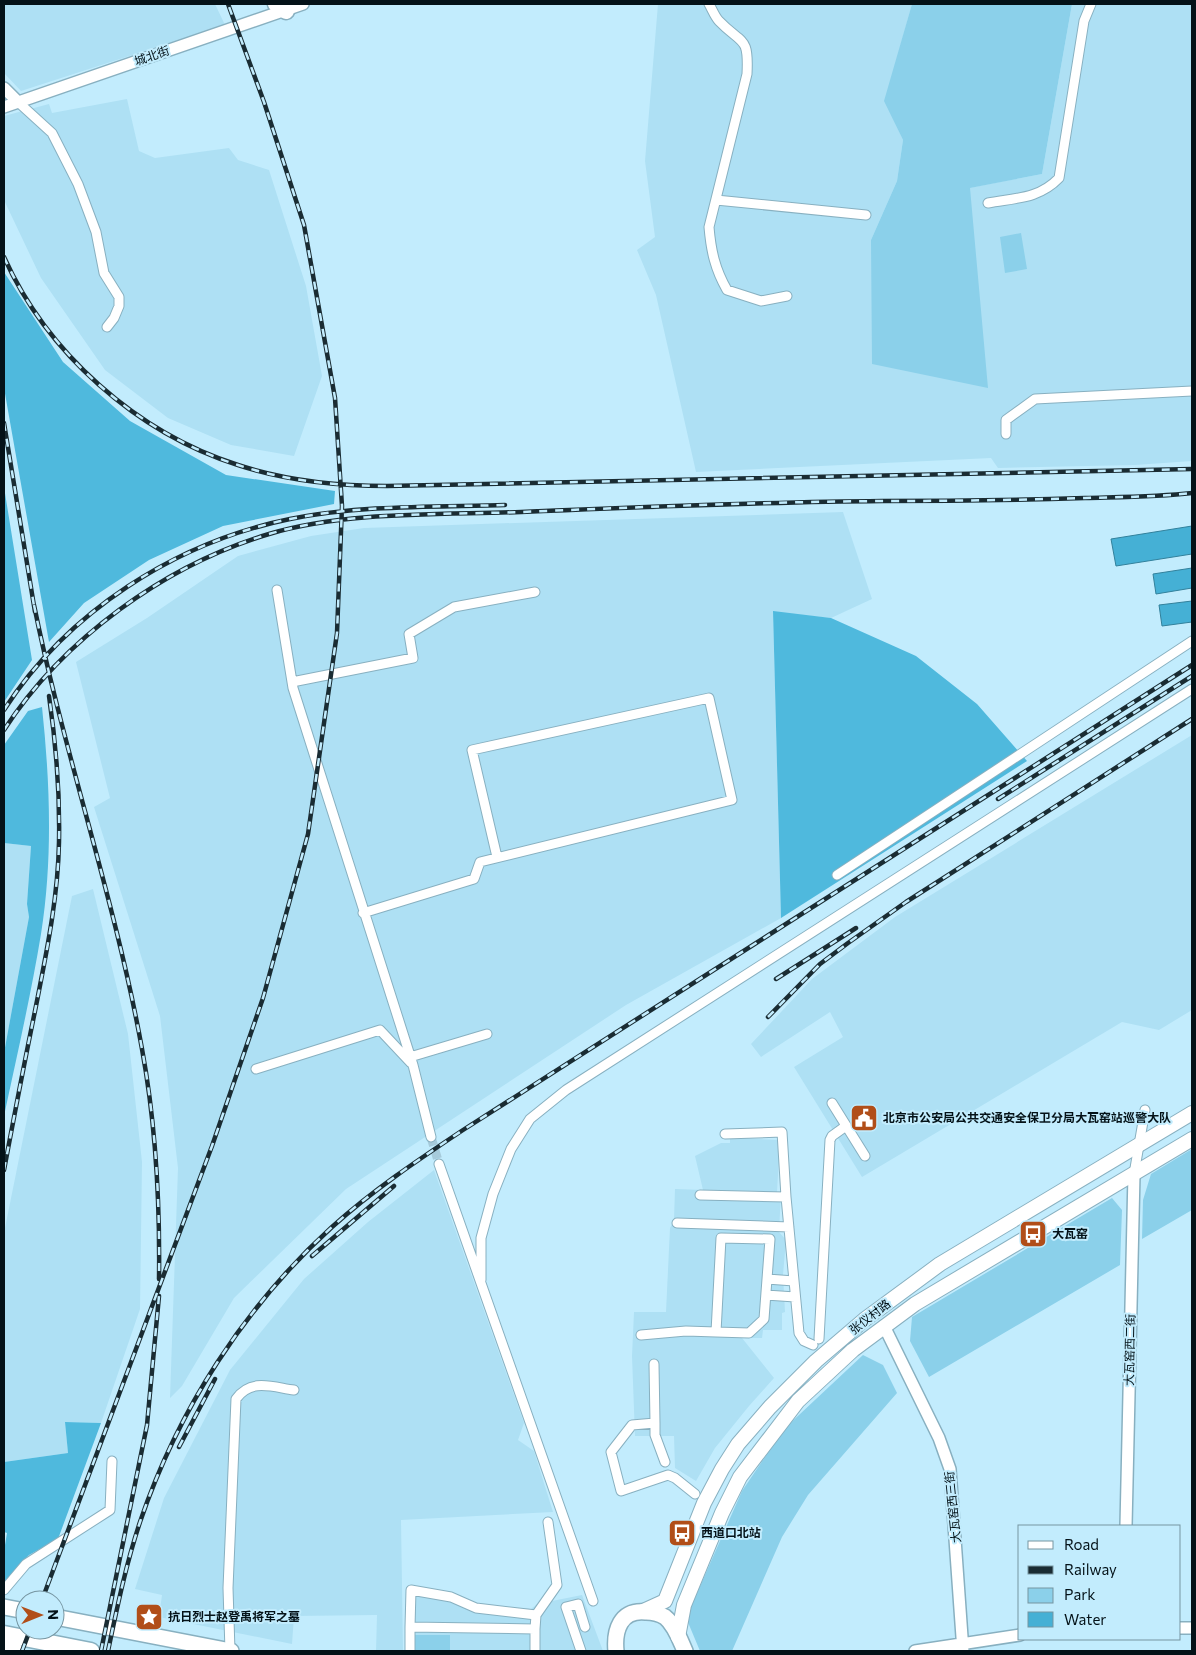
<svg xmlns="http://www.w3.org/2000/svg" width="1196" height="1655" font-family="Commissioner,'Noto Sans SC',sans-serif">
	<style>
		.built { fill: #aee0f4 }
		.green { fill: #8bd0ea }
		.forest { fill: #4fb9dd }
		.water { fill: #45b0d5; stroke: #32819c }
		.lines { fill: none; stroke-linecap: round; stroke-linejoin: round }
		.minor-tunnel { stroke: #a6cbdb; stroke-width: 9; stroke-dasharray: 9 4.5; stroke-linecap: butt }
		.minor-casing { stroke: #88b0c0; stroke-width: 11 }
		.tertiary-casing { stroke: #88b0c0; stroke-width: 14 }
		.primary-casing { stroke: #88b0c0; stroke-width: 16 }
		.trunk-casing { stroke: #88b0c0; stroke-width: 18 }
		.motorway-casing { stroke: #88b0c0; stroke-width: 19 }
		.minor { stroke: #fff; stroke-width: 9 }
		.tertiary { stroke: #fff; stroke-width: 11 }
		.primary { stroke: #fff; stroke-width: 14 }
		.trunk { stroke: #fff; stroke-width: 15 }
		.motorway { stroke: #fff; stroke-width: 16 }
		.rail-casing { stroke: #1a2c33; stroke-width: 4.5 }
		.rail { stroke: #c2ecfd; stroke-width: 2.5; stroke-dasharray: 8; stroke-linecap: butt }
		.labels { text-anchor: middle; stroke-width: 4; stroke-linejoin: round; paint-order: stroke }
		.street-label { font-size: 12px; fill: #041218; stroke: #c2ecfd }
		.poi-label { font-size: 12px; font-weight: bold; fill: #041218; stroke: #c2ecfd; text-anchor: start }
	</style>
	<rect width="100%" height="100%" fill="#c2ecfd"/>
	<!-- built -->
	<path class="built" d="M 4,4 L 215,4 L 225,25 L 21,91 L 4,73 Z
		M 658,4 L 912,4 L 885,101 L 903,140 L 897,181 L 871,240 L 969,188 L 1042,174 L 1072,4 L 1192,4 L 1192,461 L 1135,465 L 998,468 L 991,458 L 696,472 L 656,295 L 637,250 L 655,237 L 645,161 Z
		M 127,99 L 139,151 L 155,158 L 229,148 L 238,160 L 269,170 L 306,286 L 322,376 L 294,456 L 231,445 L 168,418 L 105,370 L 41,278 L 4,200 L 4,116 L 49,104 L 52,113 Z
		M 843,512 L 872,599 L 831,618 L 773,612 L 781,918 L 626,1005 L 346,1189 L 234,1298 L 182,1386 L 170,1398 L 178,1168 L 160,1016 L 94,807 L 110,798 L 76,662 L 147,618 L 238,556 L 311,536 L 364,528 Z
		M 1192,735 L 1192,1010 L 1159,1030 L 1122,1022 L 862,1177 L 794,1067 L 843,1037 L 830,1012 L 761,1057 L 751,1044 L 812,979 L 895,917 Z
		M 4,843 L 31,846 L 27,904 L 29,917 L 4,1053 Z
		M 93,889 L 128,1034 L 142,1162 L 140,1309 L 101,1423 L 65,1422 L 68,1453 L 4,1462 L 4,1233 L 72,896 Z
		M 730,1138 L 780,1140 L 777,1192 L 781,1193 L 779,1232 L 786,1240 L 783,1275 L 785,1312 L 782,1313 L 782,1330 L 763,1330 L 762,1338 L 742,1338 L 774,1378 L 749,1406 L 715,1448 L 696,1481 L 675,1468 L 674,1436 L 635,1436 L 632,1356 L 634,1312 L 666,1312 L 670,1228 L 674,1220 L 675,1189 L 703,1190 L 695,1156 L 721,1143 L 730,1143 Z
		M 434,1170 L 524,1423 L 518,1440 L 534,1451 L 553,1512 L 401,1520 L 403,1651 L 376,1651 L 377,1615 L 294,1616 L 292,1644 L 159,1617 L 162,1595 L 135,1589 L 164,1498 L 230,1370 L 304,1279 L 368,1222 Z
		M 412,1587 L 452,1592 L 481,1605 L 531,1609 L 537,1604 L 582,1595 L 603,1651 L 408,1651 Z"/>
	<!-- green -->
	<path class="green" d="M 912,4 L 1072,4 L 1042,174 L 970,188 L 988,388 L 872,364 L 871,240 L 897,181 L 903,140 L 884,101 Z
		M 1021,233 L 1027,269 L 1005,273 L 1000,237 Z
		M 1192,1149 L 1192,1210 L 1142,1239 L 1143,1200 L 1151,1174 Z
		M 1112,1198 L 1122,1210 L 1120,1265 L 929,1377 L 910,1341 L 912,1317 Z
		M 863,1355 L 883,1365 L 897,1393 L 808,1495 L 782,1537 L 732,1651 L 700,1651 L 687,1620 L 690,1609 L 742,1491 L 784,1429 Z
		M 414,1635 L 450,1635 L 450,1651 L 414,1651 Z"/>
	<!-- forest -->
	<path class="forest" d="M 4,272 L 63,362 L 130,421 L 226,475 L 335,491 L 334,504 L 223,526 L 149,560 L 84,603 L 49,642 L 4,388 Z
		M 4,487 L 32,660 L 4,702 Z
		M 773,611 L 831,618 L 916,656 L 977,704 L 1027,761 L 781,918 Z
		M 42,707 C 50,782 53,859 41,934 C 31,995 17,1055 4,1116 L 4,1053 L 29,917 L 27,904 L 31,846 L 4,843 L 4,745 L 28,711 Z
		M 65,1422 L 101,1423 L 58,1539 L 29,1555 L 4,1582 L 4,1551 L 7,1533 L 4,1532 L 4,1462 L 68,1453 Z"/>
	<!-- water -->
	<path class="water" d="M 1192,526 L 1192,554 L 1116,566 L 1111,539 Z
		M 1192,568 L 1192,588 L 1156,594 L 1153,574 Z
		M 1192,601 L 1192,622 L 1162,626 L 1159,605 Z"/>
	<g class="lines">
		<!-- minor-tunnel -->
		<path class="minor-tunnel" d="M 431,1137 L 439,1164"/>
		<!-- minor casing -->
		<g class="minor-casing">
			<path id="minor" d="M 709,4 C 712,9 715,17 719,21 C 742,45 749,35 747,74 L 709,227 C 711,251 715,269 727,290 L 761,301 L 787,296
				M 18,102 L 52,133 L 78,184 L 96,232 L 104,273 L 119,297 L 119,306 L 114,318 L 107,327
				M 716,200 L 866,215
				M 988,203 C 1015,198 1039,199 1059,178 L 1084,21 L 1091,4
				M 1006,434 L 1006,420 L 1035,399 L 1192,391
				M 277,590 L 293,688 L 413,1065 L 431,1137
				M 292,682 L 413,658 L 409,634 L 454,607 L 535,592
				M 837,875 L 1192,641
				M 363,913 L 474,879 L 480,862 L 732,800 L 709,698 L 472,750 L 497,857
				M 410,1057 L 487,1034
				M 256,1069 L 380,1030 L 411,1063
				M 832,1103 L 865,1156
				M 725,1134 L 782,1132 L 786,1197
				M 439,1164 L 593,1601
				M 1134,1174 L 1145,1110
				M 700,1195 L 786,1197 L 799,1333 L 804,1341 L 813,1345
				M 677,1223 L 789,1227
				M 721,1238 L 770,1239 L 764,1319 L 749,1333 L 716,1332 Z
				M 767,1279 L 794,1281
				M 481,1280 L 481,1238 L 493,1194 L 511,1149 L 530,1119 L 566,1090 L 1192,689
				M 766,1295 L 795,1297
				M 641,1335 L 686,1331 L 716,1332
				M 819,1339 L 830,1140 L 832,1136 L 846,1126
				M 654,1364 L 655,1423
				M 665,1462 L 655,1435 L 655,1423 L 632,1425 L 611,1452 L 621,1491 L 668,1475 L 675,1478 L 695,1494
				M 4,1590 L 26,1564 L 110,1510 L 112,1461
				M 536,1615 L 557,1585 L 548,1522
				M 410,1627 L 411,1590 L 451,1597 L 476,1608 L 536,1615 L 535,1629
				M 230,1651 L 228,1588 L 236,1399 C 251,1378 272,1387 294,1390
				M 410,1651 L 410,1627 L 535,1629 L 535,1651
				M 581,1651 L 566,1607 L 578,1604 L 585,1627"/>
		</g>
		<!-- tertiary casing -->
		<g class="tertiary-casing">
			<path id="tertiary" d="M 4,88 L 18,102
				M 4,107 L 303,4
				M 884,1326 L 939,1438 L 950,1469 L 963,1651
				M 1126,1526 L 1134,1174
				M 1180,1628 L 1192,1628
				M 915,1651 L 1020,1635"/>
		</g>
		<!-- primary casing -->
		<g class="primary-casing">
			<path id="primary" d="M 643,1611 L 665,1601 L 704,1503 L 722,1469 L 738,1444 L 770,1407 L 816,1361 L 864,1320 L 940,1264 L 1192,1113
				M 678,1637 L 684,1605 L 722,1513 L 740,1477 L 798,1401 L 853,1350 L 915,1304 L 1192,1139"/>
		</g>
		<!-- trunk casing -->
		<g class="trunk-casing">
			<path id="trunk" d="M 4,1607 L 25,1611
				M 55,1617 L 231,1651
				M 616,1651 C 614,1631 620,1609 646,1612 C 652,1612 660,1614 665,1617 C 675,1625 680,1640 685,1651"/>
		</g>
		<!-- motorway casing -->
		<g class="motorway-casing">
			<path id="motorway" d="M 276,4 L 286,11
				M 4,1634 L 91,1651
				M 4,1649 L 15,1651"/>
		</g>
		<!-- minor -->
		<use href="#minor" class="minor"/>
		<!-- tertiary -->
		<use href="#tertiary" class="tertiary"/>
		<!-- primary -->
		<use href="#primary" class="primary"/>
		<!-- trunk -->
		<use href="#trunk" class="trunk"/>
		<!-- motorway -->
		<use href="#motorway" class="motorway"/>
		<!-- rail casing -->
		<g class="rail-casing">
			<path id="rail" d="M 4,257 C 47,353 137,433 238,465 C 287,481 336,486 387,486 L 1192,469
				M 4,423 L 35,612
				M 34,605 C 64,754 115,899 142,1049 C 156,1125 160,1202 159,1279
				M 4,710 C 67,612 176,542 290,519 C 360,505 434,507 505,505
				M 4,730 C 63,639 165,565 269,534 C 346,511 441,515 521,512 C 641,507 762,502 882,501 C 950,501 1017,500 1085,498 C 1121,497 1157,497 1192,493
				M 998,799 L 1192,676
				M 776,979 L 856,928
				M 768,1017 L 820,964 L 848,943 L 906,902 L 1192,719
				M 4,1170 C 14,1117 24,1064 35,1011 C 46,955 58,899 59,842 C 60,793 56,744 49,696
				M 312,1256 L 394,1186
				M 179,1447 L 215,1379
				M 42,1600 L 212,1146 L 263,998 L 308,834 L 337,633 L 342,506 L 335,398 L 304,225 L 264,102 L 228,4
				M 22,1651 L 30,1630
				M 101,1651 L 147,1425 L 159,1296
				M 108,1651 C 117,1608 126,1564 140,1522 C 178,1410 244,1307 332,1227 C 373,1190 418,1160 463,1130 L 1192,665"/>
		</g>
		<!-- rail -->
		<use href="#rail" class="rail"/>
	</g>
	<!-- icons -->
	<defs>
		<g id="civic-square" transform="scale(1.4375)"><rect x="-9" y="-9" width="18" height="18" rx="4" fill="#b14e19" stroke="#c2ecfd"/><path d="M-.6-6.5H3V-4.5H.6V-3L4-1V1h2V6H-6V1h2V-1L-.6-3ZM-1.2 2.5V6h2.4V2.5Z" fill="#fff"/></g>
		<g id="bus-square" transform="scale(1.4375)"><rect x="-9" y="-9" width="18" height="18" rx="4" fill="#b14e19" stroke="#c2ecfd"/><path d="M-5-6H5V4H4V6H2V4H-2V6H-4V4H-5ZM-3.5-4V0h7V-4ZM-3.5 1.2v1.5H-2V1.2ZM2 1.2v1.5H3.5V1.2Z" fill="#fff"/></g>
		<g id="sight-square" transform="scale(1.4375)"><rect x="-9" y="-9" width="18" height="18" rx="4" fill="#b14e19" stroke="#c2ecfd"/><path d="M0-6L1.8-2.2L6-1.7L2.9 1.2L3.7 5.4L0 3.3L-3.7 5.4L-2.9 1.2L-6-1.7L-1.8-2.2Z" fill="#fff"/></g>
	</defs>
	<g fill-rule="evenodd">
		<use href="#civic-square" x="864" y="1118"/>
		<use href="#bus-square" x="1033" y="1234"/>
		<use href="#bus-square" x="682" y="1533"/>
		<use href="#sight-square" x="149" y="1617"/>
	</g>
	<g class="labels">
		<!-- street labels -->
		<g class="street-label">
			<text transform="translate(152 56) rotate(-19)" y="4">城北街</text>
			<text transform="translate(870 1317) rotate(-38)" y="4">张仪村路</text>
			<text transform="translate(1130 1350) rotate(-89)" y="4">大瓦窑西二街</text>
			<text transform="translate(953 1507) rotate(-96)" y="4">大瓦窑西三街</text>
		</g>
		<!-- poi labels -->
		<g class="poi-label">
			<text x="883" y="1122">北京市公安局公共交通安全保卫分局大瓦窑站巡警大队</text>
			<text x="1052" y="1238">大瓦窑</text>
			<text x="701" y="1537">西道口北站</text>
			<text x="168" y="1621">抗日烈士赵登禹将军之墓</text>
		</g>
	</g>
	<!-- border -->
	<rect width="1196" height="1655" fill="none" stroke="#041218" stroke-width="10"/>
	<!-- legend -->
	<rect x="1018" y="1525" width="162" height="115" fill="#c2ecfd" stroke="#7695a1"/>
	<rect x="1028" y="1541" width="25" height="8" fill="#ffffff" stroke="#7695a1"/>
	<text x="1064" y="1550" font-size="15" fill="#041218">Road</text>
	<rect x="1028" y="1566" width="25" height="8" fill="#1a2c33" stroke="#7695a1"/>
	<text x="1064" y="1575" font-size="15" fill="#041218">Railway</text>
	<rect x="1028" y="1588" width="25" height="15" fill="#8bd0ea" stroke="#7695a1"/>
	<text x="1064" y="1600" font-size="15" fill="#041218">Park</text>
	<rect x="1028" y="1612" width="25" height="15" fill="#45b0d5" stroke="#7695a1"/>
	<text x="1064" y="1625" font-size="15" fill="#041218">Water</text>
	<!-- north arrow -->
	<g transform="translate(40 1615) rotate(89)"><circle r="24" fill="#c2ecfd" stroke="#7695a1"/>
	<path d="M0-4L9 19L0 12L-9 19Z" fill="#b14e19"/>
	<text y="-8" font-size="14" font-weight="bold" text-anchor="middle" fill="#041218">N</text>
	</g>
</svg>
